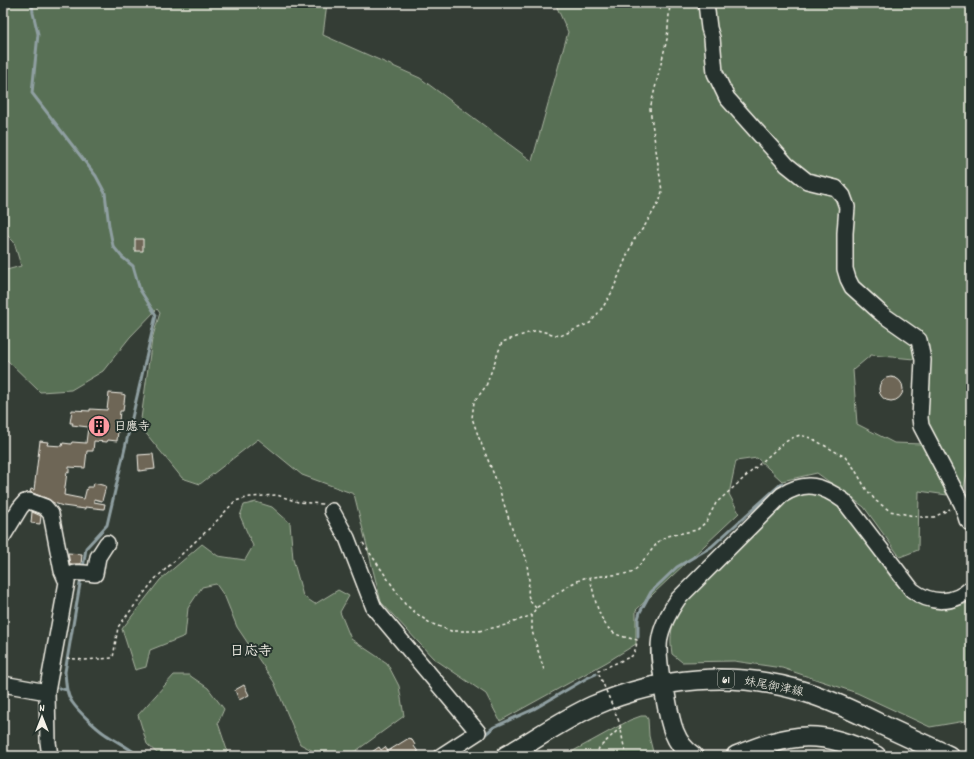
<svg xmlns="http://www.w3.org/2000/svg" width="974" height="759" font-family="Dekko,'Klee One',sans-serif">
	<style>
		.green { fill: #587055; stroke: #a6b09e }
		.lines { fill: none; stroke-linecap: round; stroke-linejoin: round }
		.stream { stroke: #8f9fa1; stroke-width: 3 }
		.building { fill: #6e6657; stroke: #f4f1e8 }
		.minor-casing { stroke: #f4f1e8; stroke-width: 18 }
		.major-casing { stroke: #f4f1e8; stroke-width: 22 }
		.path { stroke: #f4f1e8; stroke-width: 1.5; stroke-dasharray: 3 3; stroke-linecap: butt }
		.minor { stroke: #26332d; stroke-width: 15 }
		.major { stroke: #26332d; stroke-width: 19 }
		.path-bridge { stroke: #f4f1e8; stroke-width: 1.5; stroke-dasharray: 3 3; stroke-linecap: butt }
		.labels { text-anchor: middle; stroke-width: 4; stroke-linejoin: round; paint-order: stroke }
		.shield { fill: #26332d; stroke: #b6b8b0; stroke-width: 1 }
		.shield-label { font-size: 11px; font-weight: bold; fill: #f4f1e8 }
		.poi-label { font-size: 12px; font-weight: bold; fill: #f4f1e8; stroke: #26332d; text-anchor: start }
		.street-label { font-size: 12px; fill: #f4f1e8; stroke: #26332d }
		.quarter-label { font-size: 14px; font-weight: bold; fill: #f4f1e8; stroke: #26332d }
	</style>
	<rect width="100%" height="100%" fill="#343d35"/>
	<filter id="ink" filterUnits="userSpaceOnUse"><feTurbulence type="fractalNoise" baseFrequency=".025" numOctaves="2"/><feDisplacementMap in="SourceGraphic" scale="8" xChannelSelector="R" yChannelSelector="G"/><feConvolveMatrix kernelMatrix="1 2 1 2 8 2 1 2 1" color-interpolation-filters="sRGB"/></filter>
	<g filter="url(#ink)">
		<!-- green -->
		<path class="green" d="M 3,3 L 327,3 L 323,35 L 420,78 L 532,161 L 568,32 L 555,3 L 971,3 L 971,453 L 963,493 L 928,424 L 929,365 L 914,359 L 871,355 L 853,370 L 857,424 L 894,443 L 922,444 L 947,495 L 919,491 L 918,550 L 900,557 L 864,507 L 817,473 L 782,481 L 757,458 L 736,461 L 729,494 L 739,513 L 636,610 L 636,644 L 607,662 L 500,721 L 486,694 L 433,658 L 381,602 L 354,494 L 302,475 L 258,439 L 200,484 L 182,478 L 140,426 L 152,339 L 160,313 L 157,309 L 130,337 L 103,371 L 71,390 L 40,392 L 6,359 L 3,360 L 3,271 L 21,266 L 14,242 L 3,231 Z
			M 806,494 L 823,495 L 839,504 L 894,582 L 918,603 L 934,608 L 949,609 L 971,602 L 971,720 L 930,727 L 857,693 L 782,668 L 734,661 L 682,662 L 672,654 C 669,634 672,626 679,607 L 788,499 Z
			M 256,502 L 272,507 L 290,523 L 293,559 L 303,596 L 315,604 L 338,590 L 349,596 L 340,612 L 351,639 L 387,663 L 399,686 L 404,716 L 349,756 L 323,756 L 300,744 L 274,682 L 237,627 L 225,597 L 216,584 L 202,587 L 188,608 L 185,636 L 150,650 L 146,667 L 135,670 L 122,629 L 160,580 L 202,544 L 218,556 L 245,560 L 253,546 L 240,516 L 244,505 Z
			M 174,675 L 189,675 L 208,688 L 224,709 L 218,723 L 229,756 L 160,756 L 147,744 L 138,715 Z
			M 641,716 L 646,716 L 648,719 L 649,736 L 654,756 L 564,756 L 630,720 Z"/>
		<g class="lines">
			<!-- stream -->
			<path class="stream" d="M 32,3 L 33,13 L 38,34 L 32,93 L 96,176 L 105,193 L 109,226 L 113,246 L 122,257 L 133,266 L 140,290 L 156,315 L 107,525 L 86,548 L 83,568
				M 81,578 L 65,672 C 66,682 66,694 72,702 C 78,711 96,728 105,734 C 117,742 128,747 139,756
				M 638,637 L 638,619 L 640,612 L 651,592 L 655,588 L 677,567 L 711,547 L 782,483
				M 59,688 L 67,690
				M 482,737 L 494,727 L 534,709 L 587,678 L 596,674"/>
		</g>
		<!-- building -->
		<path class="building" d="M 135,239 L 143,239 L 143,251 L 135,251 Z
			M879 389a12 12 0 1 1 24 0a12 12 0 1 1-24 0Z
			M 109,393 L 122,394 L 125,395 L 123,411 L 120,411 L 117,441 L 108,440 L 107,442 L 94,441 L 93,451 L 87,451 L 85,468 L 69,467 L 69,473 L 67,472 L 64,495 L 84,499 L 87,487 L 93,487 L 94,483 L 106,486 L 102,501 L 94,499 L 94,502 L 105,504 L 104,509 L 85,507 L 85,509 L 63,506 L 54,503 L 48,499 L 30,492 L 31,489 L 34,490 L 40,441 L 48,442 L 47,445 L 62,446 L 63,443 L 71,444 L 72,442 L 86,443 L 88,427 L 72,425 L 73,423 L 70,423 L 72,410 L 90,411 L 90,409 L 107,410 Z
			M 153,454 L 155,469 L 139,471 L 138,455 Z
			M 32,512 L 41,516 L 40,524 L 31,523 Z
			M 68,553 L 82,554 L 81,564 L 70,564 Z
			M 244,685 L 249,695 L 239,700 L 235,690 Z
			M 409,738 L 410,739 L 411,738 L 415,745 L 414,746 L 421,756 L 366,756 L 379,747 L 381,750 L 385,747 L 388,751 Z"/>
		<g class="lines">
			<!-- minor casing -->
			<g class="minor-casing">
				<path id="minor" d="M 706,3 L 709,28 L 712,38 L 715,73 L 727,98 L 787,165 L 807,181 L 836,188 L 843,196 L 847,207 L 845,233 L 845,269 L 848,279 L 852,287 L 882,314 L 919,340 L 923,360 L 920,418 L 921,426 L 962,504 L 967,520 L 971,524
					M 332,511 L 347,538 L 374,608 L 478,732 L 441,756
					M 3,536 L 20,508 L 25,502 L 29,501 L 45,507 L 51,514 L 62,571 L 67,582 L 47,692 L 48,742 L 50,756
					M 65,578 C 74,570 84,573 95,574 L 98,557 L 107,543
					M 3,684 L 47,692
					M 663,684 C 656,645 656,632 678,599 L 782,495 C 806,480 822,485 844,501 L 912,590 C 930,604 954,605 971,588"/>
			</g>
			<!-- major casing -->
			<g class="major-casing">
				<path id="major" d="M 663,684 C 669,709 669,741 693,756
					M 506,756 C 534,740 564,719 593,706 C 660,677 735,670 805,692 C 831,700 856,712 880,724 C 903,735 926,745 949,756
					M 736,756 C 791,733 821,728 876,756"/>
			</g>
			<!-- path -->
			<path class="path" d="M 970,491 L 971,485
				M 363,543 L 405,604 L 417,614 L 430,623 L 451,631 L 479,631 L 506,625 L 532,615
				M 590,577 C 594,594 598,625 616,634 C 622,637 630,638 637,640 L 636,648 L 632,656 L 598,671 L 599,674
				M 536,608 L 530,601 L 528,595 L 529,580 L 526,557 L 514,535 L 497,482 L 479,438 L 472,418 L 474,402 L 486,386 L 502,342 L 537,330 L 560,336 L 590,323 L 603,307 L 612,292 L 633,241 L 644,227 L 660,200 L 662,191 L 650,109 L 667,39 L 670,3
				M 67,658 L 84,660 L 113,658 L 118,627 L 155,579 L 212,526 L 235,501 L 250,497 L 277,495 L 298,502 L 323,504
				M 544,670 L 532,631 L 532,615 L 536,608 L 571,584 L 584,578 L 631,573 L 637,568 L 659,541 L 668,536 L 697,530 L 706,522 L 716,503 L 782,444 L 792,438 L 800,435 L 811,438 L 845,457 L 854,468 L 866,489 L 876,501 L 890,511 L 919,517 L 934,517 L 950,509
				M 618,719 C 623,731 621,744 628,756
				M 596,756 L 599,748 L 621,727"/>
			<!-- minor -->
			<use href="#minor" class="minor"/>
			<!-- major -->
			<use href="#major" class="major"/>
			<!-- path-bridge -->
			<path class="path-bridge" d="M 599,674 L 618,719"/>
		</g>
	</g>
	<!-- icons -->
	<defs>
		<g id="building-disc" transform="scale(1.15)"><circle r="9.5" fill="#ff9aa2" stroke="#26332d"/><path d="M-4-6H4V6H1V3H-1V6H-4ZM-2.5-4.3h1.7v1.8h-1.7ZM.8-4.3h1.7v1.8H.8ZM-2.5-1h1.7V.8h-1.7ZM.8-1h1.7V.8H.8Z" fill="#111"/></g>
	</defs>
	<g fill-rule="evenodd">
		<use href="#building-disc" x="99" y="426"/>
	</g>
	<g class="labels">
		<!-- shield labels -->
		<rect class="shield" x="718" y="670" width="16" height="18" rx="3"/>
		<g class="shield-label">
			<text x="726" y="683">61</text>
		</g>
		<!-- poi labels -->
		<g class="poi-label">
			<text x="114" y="430">日應寺</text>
		</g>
		<!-- street labels -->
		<g class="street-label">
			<text transform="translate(774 686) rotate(11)" y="4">妹尾御津線</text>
		</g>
		<!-- quarter labels -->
		<g class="quarter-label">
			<text x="251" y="655">日応寺</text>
		</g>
	</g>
	<!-- margin -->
	<rect width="974" height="759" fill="none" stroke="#26332d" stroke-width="16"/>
	<rect x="8" y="8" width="958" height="743" fill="none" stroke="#f4f1e8" stroke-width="1.5" filter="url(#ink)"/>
	<!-- north arrow -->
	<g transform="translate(42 717)" stroke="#26332d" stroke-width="3" paint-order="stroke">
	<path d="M0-3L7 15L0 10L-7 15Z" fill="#f4f1e8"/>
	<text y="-6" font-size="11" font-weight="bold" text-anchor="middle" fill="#f4f1e8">N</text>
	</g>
</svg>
